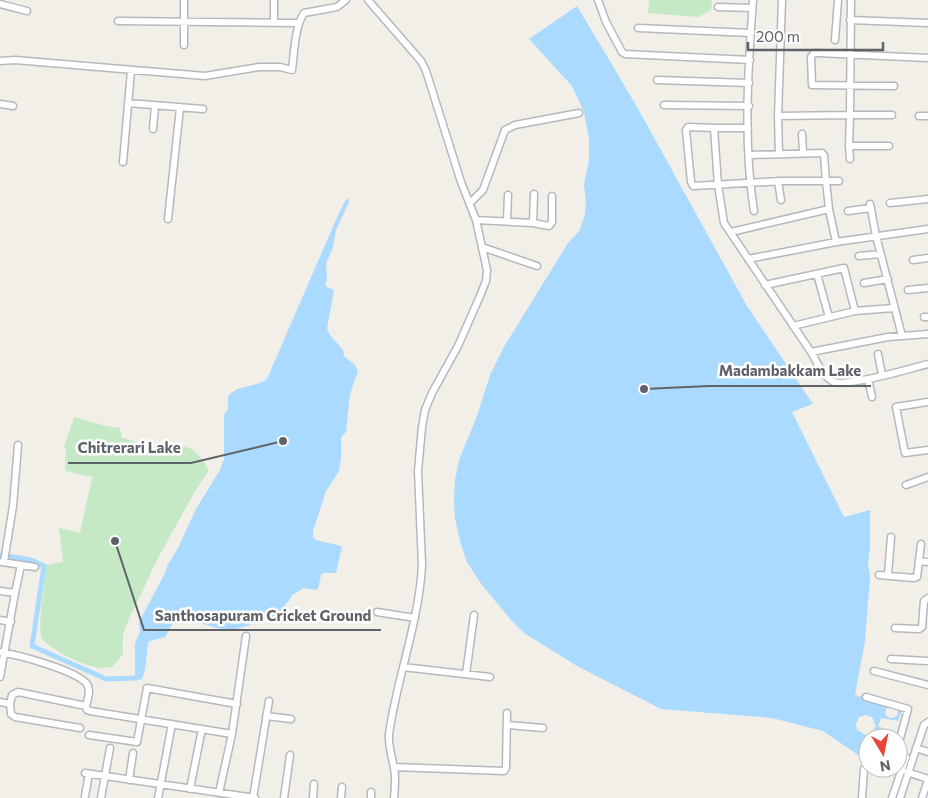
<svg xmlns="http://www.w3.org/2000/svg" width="928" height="798" font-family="Commissioner,sans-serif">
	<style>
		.green { fill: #c5e8c5 }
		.water { fill: #aadaff; fill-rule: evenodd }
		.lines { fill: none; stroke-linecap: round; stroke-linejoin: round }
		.canal { stroke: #aadaff; stroke-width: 5 }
		.minor-casing { stroke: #b5b8bc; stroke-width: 9 }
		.minor { stroke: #fff; stroke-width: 6 }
		.leader { fill: none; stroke: #5f6368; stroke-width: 2 }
		.callout-dot { fill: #5f6368; stroke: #fff; stroke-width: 2 }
		.callout-label { font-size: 15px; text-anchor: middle; font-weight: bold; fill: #5f6368; stroke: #fff; stroke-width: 5; stroke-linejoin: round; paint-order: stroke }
	</style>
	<rect width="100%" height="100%" fill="#f1efe8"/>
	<!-- green -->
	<path class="green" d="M 649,0 L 712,0 L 711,10 L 698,17 L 648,13 Z
		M 74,417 L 106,426 L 120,428 L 122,438 C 133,440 145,445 157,446 C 187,448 191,440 209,470 L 194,493 L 158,558 L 128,621 L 123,635 L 123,654 L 112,667 C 109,667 104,668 100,668 C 86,667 47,649 41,637 C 38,613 46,589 44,565 L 63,562 L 59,528 L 80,533 L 92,477 L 66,471 L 65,469 L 66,448 L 64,447 Z"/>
	<!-- water -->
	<path class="water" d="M 577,6 L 636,105 L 747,306 L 813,404 L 792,412 L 844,517 L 870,510 L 870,546 L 868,564 L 870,577 L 865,641 L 855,695 L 903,708 L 898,721 L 881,718 L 878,726 L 892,732 L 890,738 L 867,738 L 861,757 L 823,731 L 772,718 L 661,709 L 577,666 L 524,633 L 511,620 L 482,585 L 467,562 L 460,541 L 455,519 L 454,500 L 455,480 L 459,460 L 477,416 L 490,375 L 505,345 L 568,243 L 580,230 L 585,214 L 586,202 L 584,185 L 589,160 L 589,139 L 584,112 L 572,86 L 529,39 ZM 890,706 L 897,708 L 898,711 L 897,716 L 893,718 L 888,717 L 885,714 L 886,709 ZM 866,715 L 872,717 L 876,726 L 872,732 L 866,735 L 857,730 L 856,724 L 859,717 Z
		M 348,198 L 349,202 L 336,230 L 333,247 L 326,264 L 327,279 L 325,285 L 327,287 L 334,290 L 327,329 L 330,335 L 343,350 L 344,356 L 355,365 L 358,371 L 350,394 L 346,432 L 341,437 L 341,458 L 339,471 L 326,491 L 313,531 L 313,537 L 316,540 L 341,546 L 342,547 L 336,573 L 323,573 L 321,575 L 318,589 L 315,590 L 304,588 L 292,595 L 288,602 L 286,603 L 282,617 L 256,621 L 248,626 L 231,630 L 217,628 L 171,614 L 173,623 L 165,637 L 150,641 L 148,643 L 145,670 L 142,679 L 135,681 L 135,643 L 140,632 L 139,622 L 164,575 L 168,564 L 177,550 L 196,509 L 220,470 L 224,459 L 224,415 L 228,409 L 228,397 C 237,384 253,389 267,379 L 335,222 L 345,201 Z"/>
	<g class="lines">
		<!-- canal -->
		<path class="canal" d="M 0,555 L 31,560 L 44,566 L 32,646 L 106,679 L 134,678"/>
		<!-- minor casing -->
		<g class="minor-casing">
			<path id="minor" d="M 368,0 L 421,61 L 426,71 L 461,182 L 476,220 L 487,270 L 486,281 L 480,296 L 458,346 L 432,393 L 425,410 L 422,427 L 418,471 L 422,565 C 419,623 397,677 389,734 C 388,745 392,757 394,768 C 396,777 395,788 394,798
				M 598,0 L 606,22 L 622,52 L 625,54 L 750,60
				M 753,0 C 748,69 743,143 754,211
				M 782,0 L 778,116 L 850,115 L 849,146 L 889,146
				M 851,0 L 850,115 L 892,115
				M 0,4 L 27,11
				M 718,7 L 752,8
				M 850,20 L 928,23
				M 118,21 L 299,23
				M 274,22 L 274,0
				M 638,28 L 751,33
				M 835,40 L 838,0
				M 184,45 L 184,0
				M 0,61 L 15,60 L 205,76 L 259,67 L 280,67 L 292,70 C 294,54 295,26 304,13 L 337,7 L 346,0
				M 657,80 L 749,83
				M 894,86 L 812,85 L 811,57 L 814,53 L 818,53 L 928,58
				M 128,103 L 203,109
				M 0,104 L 13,106
				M 664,105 L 749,106
				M 778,116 L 779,154
				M 919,116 L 928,116
				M 714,128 L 688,127 L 686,130 L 691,182 L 693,186 L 782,181 L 826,181 L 829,209 L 731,232
				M 748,128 L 714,128 L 718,185 L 724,223 L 811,352 L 888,337 L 928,334
				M 153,129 L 155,106
				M 802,134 L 803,152
				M 849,146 L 850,159
				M 749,155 L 822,153 L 824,155 L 826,181 L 839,181
				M 123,162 L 131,71
				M 778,181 L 781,200
				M 470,203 L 483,190 L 505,130 L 515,125 L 579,113
				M 890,203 L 928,199
				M 870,204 L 876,236 L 902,336
				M 829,209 L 836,242
				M 848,211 L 871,208
				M 168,219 L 180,108
				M 476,220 L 533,223 L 549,226 L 552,222 L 552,196
				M 507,221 L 508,195
				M 533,223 L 534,194
				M 482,247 L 537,266
				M 859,256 L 881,254
				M 748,259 L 836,242 L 928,229
				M 913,260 L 928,258
				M 817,274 L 829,317
				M 864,283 L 888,279
				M 765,285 L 844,268 L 855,311
				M 908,290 L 928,288
				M 924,317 L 928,317
				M 793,326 L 855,311 L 894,308
				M 811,352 C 817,362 822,375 832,381 C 843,389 912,368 928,364
				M 878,354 L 882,375
				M 868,379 L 872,397
				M 928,402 L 896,407 L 905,453 L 928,450
				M 906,485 L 928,477
				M 919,561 L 928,562
				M 2,562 L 35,567
				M 4,562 L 13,506 L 18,445
				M 879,575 L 914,578 L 917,577 L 921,544
				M 888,575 L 891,537
				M 0,591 L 15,593 L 0,677
				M 15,593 L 21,565
				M 377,612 L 415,618
				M 0,620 L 11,622
				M 895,628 L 919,629 L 922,627 L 924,601 L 928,598
				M 0,652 C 18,655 76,670 87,684 C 91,690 88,699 86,706
				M 891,659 L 928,661
				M 403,667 L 490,677
				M 874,671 L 928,685
				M 466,674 L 474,615
				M 866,697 L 908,709 L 898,746
				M 0,702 L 10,704 L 12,695 L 18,692 L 86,706 L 87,710 L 90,711 L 232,734 L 246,636
				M 10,704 L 11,714 L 15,717 L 80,728
				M 266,716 L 291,719
				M 508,725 L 543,728
				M 89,735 L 137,742 L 147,688 L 237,704
				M 916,748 L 928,752
				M 394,767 L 504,771 L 506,768 L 507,713
				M 879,771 L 880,768
				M 907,772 L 928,779
				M 85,773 L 255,798
				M 129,780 L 133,753
				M 190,789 L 202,729
				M 219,793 L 232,734
				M 85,796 L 89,774
				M 101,798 L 110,748
				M 158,798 L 172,724
				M 253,798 L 269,701
				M 284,798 L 290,755
				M 313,798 L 314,784
				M 341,798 L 342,787
				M 371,798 L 371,792
				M 862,798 L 864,769
				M 892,798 L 906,757 L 898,751
				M 900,798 L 924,725 L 928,722
				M 922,798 L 928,780"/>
		</g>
		<!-- minor -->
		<use href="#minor" class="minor"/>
	</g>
	<!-- callouts -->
	<path class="leader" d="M644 389L709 386H871M283 441L191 463H68M115 541L144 630H381"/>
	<g class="callout-dot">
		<circle cx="644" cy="389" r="5"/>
		<circle cx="283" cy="441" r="5"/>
		<circle cx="115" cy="541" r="5"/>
	</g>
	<g class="callout-label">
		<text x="790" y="376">Madambakkam Lake</text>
		<text x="129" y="453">Chitrerari Lake</text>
		<text x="263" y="621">Santhosapuram Cricket Ground</text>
	</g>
	<!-- north arrow -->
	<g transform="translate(883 753) rotate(170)"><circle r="24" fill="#ffffff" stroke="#bfc1c3"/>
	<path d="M0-4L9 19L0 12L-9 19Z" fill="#ea4335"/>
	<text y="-8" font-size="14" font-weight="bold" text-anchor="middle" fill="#5f6368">N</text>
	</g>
	<!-- scale -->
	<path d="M748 42v8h135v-8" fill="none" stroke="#5f6368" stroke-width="2.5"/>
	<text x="756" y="42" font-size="15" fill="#5f6368" stroke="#ffffff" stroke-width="4" paint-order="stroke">200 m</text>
</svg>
